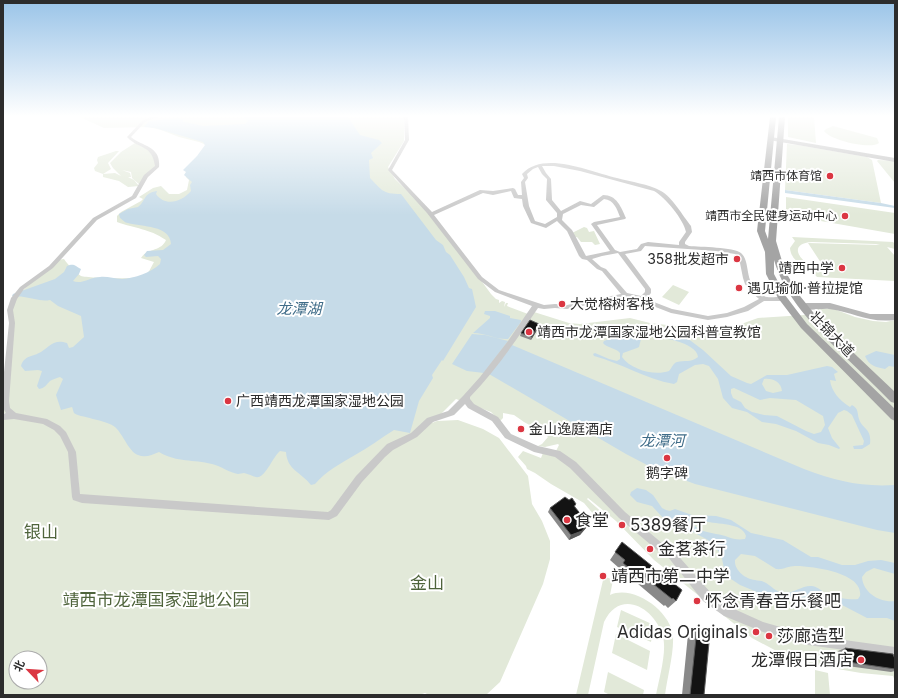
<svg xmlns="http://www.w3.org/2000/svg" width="898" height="698" font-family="Inter,'Noto Sans SC',sans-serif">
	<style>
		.green { fill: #e2e9d9; fill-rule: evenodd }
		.water { fill: #c6dbe8; fill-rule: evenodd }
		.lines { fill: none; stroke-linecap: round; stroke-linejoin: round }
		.street { fill: #c9c9c9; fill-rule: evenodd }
		.secondary { fill: #b6b6b6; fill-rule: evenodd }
		.primary { fill: #a4a4a4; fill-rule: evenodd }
		.wall { fill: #898989 }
		.shaded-wall { fill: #5a5a5a }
		.building { fill: #131313; stroke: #5a5a5a }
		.poi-dot { fill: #db3642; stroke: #fff; stroke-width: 1.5 }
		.labels { text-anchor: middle; stroke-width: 4; stroke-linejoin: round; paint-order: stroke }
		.far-poi-label { font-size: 12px; fill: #2c2c2c; stroke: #fff; text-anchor: end }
		.poi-label { font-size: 14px; fill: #2c2c2c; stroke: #fff; text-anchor: start }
		.street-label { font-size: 14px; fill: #2c2c2c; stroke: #fff }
		.water-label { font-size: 15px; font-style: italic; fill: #3f6c88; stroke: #fff }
		.near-poi-label { font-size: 17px; fill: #2c2c2c; stroke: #fff; text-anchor: start }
		.near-park-label { font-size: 17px; fill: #4f643c; stroke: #fff }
	</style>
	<rect width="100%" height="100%" fill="#fff"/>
	<!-- green -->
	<path class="green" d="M 80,117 L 404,117 L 404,141 L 388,167 L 395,179 L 434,216 L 491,294 L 496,299 L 499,300 L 499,303 L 502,301 L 505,302 L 504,307 L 506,303 L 508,303 L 507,306 L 528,314 L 534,312 L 569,323 L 580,324 L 630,318 L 650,323 L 709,330 L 730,328 L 758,318 L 804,315 L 820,316 L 816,311 L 817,308 L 834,309 L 855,317 L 873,321 L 886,322 L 895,320 L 895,681 L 893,676 L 861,673 L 820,666 L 784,655 L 752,638 L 654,560 L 616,521 L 588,498 L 587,499 L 606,516 L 600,522 L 584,503 L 551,484 L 535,473 L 527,469 L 526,466 L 518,457 L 523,451 L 541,458 L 543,453 L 555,453 L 559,445 L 558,444 L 545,447 L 538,446 L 542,444 L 548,437 L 544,433 L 524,422 L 514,415 L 503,413 L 503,418 L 500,421 L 491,412 L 456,399 L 432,423 L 437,421 L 458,420 L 483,429 L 499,438 L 528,476 L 532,504 L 542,521 L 550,541 L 550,559 L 543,584 L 500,682 L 486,695 L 429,695 L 425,693 L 419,695 L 3,695 L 3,419 L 11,417 L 3,412 L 3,398 L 13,299 L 57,260 L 64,259 C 67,264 76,273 81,276 C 88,278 137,280 143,276 C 149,274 151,267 154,262 L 141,258 C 147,248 161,252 166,240 C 148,228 136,229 117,222 L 117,216 L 121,212 L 141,201 L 143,199 L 139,197 L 153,188 L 161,186 L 169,194 L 179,194 L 187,190 L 189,180 L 186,177 L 188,172 L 209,149 L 204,144 L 199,142 L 179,137 L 161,130 L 149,127 L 104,128 ZM 69,451 L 78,475 L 79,492 L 81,495 L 72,484 ZM 16,658 L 40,658 L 40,682 L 16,682 Z
		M 788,117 L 814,117 L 816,143 L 788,137 Z
		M 833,126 L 877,138 L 879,143 C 871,150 830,140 824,131 L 826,129 Z
		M 135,143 L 153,152 L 156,166 L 140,185 L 132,178 L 131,172 L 122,170 L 130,173 L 131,177 L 128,177 L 134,180 L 139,186 L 128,187 L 119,181 L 103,177 L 103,174 L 115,173 L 121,176 L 113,168 L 110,163 L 121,152 Z
		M 787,144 L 798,145 L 867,157 L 872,160 L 881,203 L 785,190 Z
		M 116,151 L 119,151 L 108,163 L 111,169 L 103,174 L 95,171 L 94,168 L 98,163 L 97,160 L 98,157 Z
		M 878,160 L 895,161 L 895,183 L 877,161 Z
		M 786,197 L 895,213 L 895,234 L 798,217 L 786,211 Z
		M 584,227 L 587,228 L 589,232 L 594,231 L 600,244 L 595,245 L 592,242 L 581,242 L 577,237 L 574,238 L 572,233 Z
		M 792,237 L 893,242 L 895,244 L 895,249 L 887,247 L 895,256 L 895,281 L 817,277 C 809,266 791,264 790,248 L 795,241 ZM 812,242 L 876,244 L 880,245 L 808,243 L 827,272 C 821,271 815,269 810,265 C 796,257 791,243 812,242 Z
		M 673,285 L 689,292 L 679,305 L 662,297 Z
		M 604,576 L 613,580 L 610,595 C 634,584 671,612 673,636 C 674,654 667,678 665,695 L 656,695 C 659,679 667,652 663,637 C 655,607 620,588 604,622 L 588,695 L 576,695 Z
		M 621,610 L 654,625 L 651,642 L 617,627 Z
		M 616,634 L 650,651 L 647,670 L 612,653 Z
		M 815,670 L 828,673 L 830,695 L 815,695 Z
		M 608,672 L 644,690 L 643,695 L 610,695 L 604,692 Z"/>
	<!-- water -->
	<path class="water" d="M 243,117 L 348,117 L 360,135 L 379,140 L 382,143 L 371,153 L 373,158 L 369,160 L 370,178 C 382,190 382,194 401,194 L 436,240 L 443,245 L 446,252 L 450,255 L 464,277 L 469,288 L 472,289 L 476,307 L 443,361 L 442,360 L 432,375 L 433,378 L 419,401 L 410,433 L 394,430 C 381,438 368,448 355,455 C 340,464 326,471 315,484 L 311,485 C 301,472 287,470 286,452 L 280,451 C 273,457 267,474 259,477 C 254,478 250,474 244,473 C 242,473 240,474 238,474 C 230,473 221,466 212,464 C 193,459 178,463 159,452 C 152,455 145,458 138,455 C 129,452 123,434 115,427 C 107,420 78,417 74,413 C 73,411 73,409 72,407 L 61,410 L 56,395 L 63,379 L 60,377 C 57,378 53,379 50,381 C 46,385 45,388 39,389 L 37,386 L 42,371 L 38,370 L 25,371 L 21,366 C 24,355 33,357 41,352 C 51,346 53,339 67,343 L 69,348 L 73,347 L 84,337 L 81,316 L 58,306 L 50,300 C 41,302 33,298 24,297 C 20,296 16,297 12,296 L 13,294 L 55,279 L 64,272 L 67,266 C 74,263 75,266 81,269 L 79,274 L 73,281 C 81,285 91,277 100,277 C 107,276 114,279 122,279 C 135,278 150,273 160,264 L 161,259 L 158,256 L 146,257 L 144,255 L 147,251 L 163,250 L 171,244 C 170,225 142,227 128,223 C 125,223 123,220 120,218 L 119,214 L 128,209 L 138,207 C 146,201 143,193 157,191 L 156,194 C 165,207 182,202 191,191 L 190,185 L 192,182 L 184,175 L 186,172 L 183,170 L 197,156 L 205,145 L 203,142 L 155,128 L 144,127 L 149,121 L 179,118 L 183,119 L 183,122 L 185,122 L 203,126 L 245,124 L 248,121 Z
		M 785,190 L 881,203 L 895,206 L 895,208 L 785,193 Z
		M 485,311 L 495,311 L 510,316 L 510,318 L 521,320 L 521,322 L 508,339 C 497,340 486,333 473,333 L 490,318 L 490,316 L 484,314 Z
		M 651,333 L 658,333 L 687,338 L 703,350 L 731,376 L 747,383 L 751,384 L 767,375 L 787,375 L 827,366 L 832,367 L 838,372 L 834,374 L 836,381 L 830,380 C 831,391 840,401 850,407 L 852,405 C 859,409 857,413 859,419 C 862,429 872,428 870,444 L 862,449 L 854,449 L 853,446 L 863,445 L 864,441 L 852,415 L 847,411 L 844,410 L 838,413 L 828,428 L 832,438 L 840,448 L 839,449 L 829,445 L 818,443 L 796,431 L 776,424 L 762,422 L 747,412 L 732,408 L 723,398 L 718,379 L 709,366 L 703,364 L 695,365 L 679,374 L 677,382 L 674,384 C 645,379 621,363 594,356 L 593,354 L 595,353 L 609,359 L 617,361 L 620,359 L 620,353 C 616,348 607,348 603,343 L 604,341 L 615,337 L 634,338 ZM 646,336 C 658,336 697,342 698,357 C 691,363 684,360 677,362 C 673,363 672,368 669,371 C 655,376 631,370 622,357 L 623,353 L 637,348 L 639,347 L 641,339 ZM 764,379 C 773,378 781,382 782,391 L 773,393 L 766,391 L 762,384 ZM 734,388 L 760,400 L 770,398 L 796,400 L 823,416 L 825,425 L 821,432 L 814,434 L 806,431 L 777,416 L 764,415 L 752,412 L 745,408 L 741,402 L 733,398 L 731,393 L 731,389 Z
		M 472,334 L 485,335 L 508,341 L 484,373 L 467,371 L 452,364 Z
		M 512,345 L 804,469 C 836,481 860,487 895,485 L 895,533 L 877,530 L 695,484 L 671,475 L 649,466 L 626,454 L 489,374 Z
		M 876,351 L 895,355 L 895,367 L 889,366 L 885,369 C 876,367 869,366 865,356 Z
		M 637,488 L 646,490 L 653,495 L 662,508 L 666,510 L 670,511 L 675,509 L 692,515 L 716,516 L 731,520 L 751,533 L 783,540 L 811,557 L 818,557 L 842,565 L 855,565 L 868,561 L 881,560 L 895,563 L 895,574 L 874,568 L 866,572 L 862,577 C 863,593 880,603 895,601 L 895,621 L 887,618 L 867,618 L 844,606 L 830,601 L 821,601 L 807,597 L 789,600 L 757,592 L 740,585 L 728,577 L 725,573 L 721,554 L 708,540 L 693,532 L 678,530 L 665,520 L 652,506 L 637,502 L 630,495 L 631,492 ZM 705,521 C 717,525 742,522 746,536 L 745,539 C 732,541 727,535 716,534 C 707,532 698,531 693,524 L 694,522 ZM 741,554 L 755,556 L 776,569 C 783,570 788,566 795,566 C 810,566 864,572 860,596 L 858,599 C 852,600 834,598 828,595 C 822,592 819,587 812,586 C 803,585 794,593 785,593 C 776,593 771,585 764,582 C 761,580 758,581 755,580 C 745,579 734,570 735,560 Z"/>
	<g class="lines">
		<!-- street -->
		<path class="street" d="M 151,117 L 158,117 L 145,122 L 131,137 C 143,147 161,146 159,167 L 148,177 L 136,198 L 97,220 L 53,268 L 24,289 L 17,299 L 13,310 L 15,323 L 9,401 L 10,408 L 16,413 L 47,419 L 60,426 L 66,432 L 76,452 L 80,494 L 328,512 L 331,510 L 356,476 L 387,444 L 411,433 L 427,418 L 448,411 L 463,396 L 480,377 L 508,341 L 532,306 L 495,292 L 478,279 L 427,213 L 388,170 L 405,140 L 404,117 L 408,117 L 409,140 L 392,170 L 432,212 L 480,190 L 493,191 L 513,188 L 515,189 L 518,195 L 522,195 L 521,182 L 524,178 L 522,174 C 544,150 590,172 617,178 C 632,182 648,184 661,191 C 672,197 683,216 691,226 L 692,232 L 685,242 L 685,244 L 689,246 C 700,247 734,247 741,253 C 752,263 742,284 764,296 C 769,299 779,296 785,297 L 786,299 L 785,301 L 764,301 L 748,311 L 727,317 L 708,320 L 671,313 L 635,299 L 625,297 L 567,309 L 555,308 L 544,309 L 538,308 C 517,339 496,370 470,397 L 470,399 L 474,404 L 498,417 L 511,434 L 538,446 L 560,451 L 576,462 L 625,512 L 663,544 L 674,551 L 711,593 L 732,608 L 763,622 L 808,635 L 895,647 L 895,657 L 808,645 L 763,632 L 724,616 L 703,601 L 668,557 L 657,550 L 619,518 L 570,468 L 555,457 L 534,452 L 505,438 L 492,421 L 468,408 L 465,404 L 454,415 L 433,422 L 417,437 L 393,450 L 385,457 L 362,482 L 337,516 L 329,520 L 82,503 L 73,500 L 72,497 L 68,452 L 60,436 L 54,430 L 43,424 L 14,419 L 3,420 L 3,414 L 6,413 L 3,408 L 3,382 L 9,323 L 7,310 L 11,298 L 20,287 L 49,266 L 93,218 L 132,196 L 144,175 L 155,166 C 152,144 139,150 127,137 L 143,120 ZM 542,166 L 554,166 L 580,171 L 654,191 C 665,197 684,220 686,232 L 679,242 L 679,245 L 648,242 L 641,244 L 637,249 L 620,252 L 615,250 L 597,225 L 625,219 L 626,218 C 621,207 617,195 603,195 L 591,204 L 580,201 L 561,211 L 552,200 L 551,179 L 546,173 ZM 538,167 L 542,174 L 547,179 L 546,200 L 557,213 L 557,217 L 545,224 L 535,221 L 529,206 L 525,182 L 528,178 L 527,174 L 533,169 ZM 511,191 L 514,198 L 522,199 L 523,206 L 531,223 L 546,228 L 557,221 L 567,231 L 579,256 L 582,259 L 587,260 L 597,269 L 602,271 L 621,294 L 567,305 L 555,304 L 544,305 L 499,290 L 482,277 L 434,215 L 483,193 L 493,195 ZM 604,199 C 614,200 617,209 620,217 L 594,222 L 591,224 L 610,251 L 586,256 L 572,230 L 562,220 L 563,214 L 581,205 L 594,207 ZM 645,246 L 716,251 L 735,254 L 739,258 L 743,278 L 745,284 L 750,291 L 759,299 L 744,307 L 727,313 L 708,316 L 672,309 L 646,299 L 651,293 L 651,289 L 625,254 L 641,251 ZM 618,253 L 645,289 L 645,292 L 641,296 L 627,293 L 606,269 L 601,267 L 592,259 L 602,256 Z"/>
		<!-- secondary -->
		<path class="secondary" d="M 771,137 L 895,158 L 895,162 L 769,140 L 769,138 Z
			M 807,303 L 830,303 L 870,314 L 895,314 L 895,320 C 866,323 854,312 829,309 C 820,308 805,313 799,306 L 800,304 Z"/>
		<!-- primary -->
		<path class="primary" d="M 770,117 L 776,117 L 765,231 L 768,239 L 779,117 L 785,117 L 776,241 L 785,271 L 800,296 L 821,322 L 895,392 L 895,403 L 891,402 C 875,386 858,369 841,353 C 814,326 785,298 774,260 L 774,274 L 785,295 L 807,324 L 895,409 L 895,421 L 891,419 L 801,328 L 778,298 L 766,274 L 765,252 L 757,231 Z"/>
	</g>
	<!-- wall -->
	<path class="wall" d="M 539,324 L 539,327 L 531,340 L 520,336 L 521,333 Z
		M 576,504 L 575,507 L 588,523 L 586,528 L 580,535 L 569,540 L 548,512 L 550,508 Z
		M 622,542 L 676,601 L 668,608 L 665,605 L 664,606 L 631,578 L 629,581 L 617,571 L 619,568 L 610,560 Z
		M 697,628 L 704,695 L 682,695 L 688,634 Z
		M 845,648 L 895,659 L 895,671 L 891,672 L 840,665 L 837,656 L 839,655 L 838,651 Z"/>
	<!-- shaded-wall -->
	<path class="shaded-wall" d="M 539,324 L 539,327 L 531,340 L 532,337 Z
		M 588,523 L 586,528 L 580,535 L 569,540 L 571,535 Z"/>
	<!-- building -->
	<path class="building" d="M 530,320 L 539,324 L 532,337 L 521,333 Z
		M 565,497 L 569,500 L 572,498 L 576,504 L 574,506 L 588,523 L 582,531 L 571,535 L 550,508 Z
		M 622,542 L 682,590 L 676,601 L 673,598 L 672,599 L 637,571 L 635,573 L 623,563 L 625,560 L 615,552 Z
		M 697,628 L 710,632 L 704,695 L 690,695 Z
		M 845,648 L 893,654 L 895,659 L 895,669 L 848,662 L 845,653 L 847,653 Z"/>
	<!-- sky -->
	<linearGradient id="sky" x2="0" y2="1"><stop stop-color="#9ac4e8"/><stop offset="0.54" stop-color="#fff"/><stop offset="1" stop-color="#fff" stop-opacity="0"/></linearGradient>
	<rect width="898" height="215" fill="url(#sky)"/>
	<!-- markers -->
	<g class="poi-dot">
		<circle cx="830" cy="176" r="4"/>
		<circle cx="845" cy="216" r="4"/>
		<circle cx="737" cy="259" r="4"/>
		<circle cx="842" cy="268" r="4"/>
		<circle cx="739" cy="288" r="4"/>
		<circle cx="562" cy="304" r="4"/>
		<circle cx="529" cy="332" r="4"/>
		<circle cx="228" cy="401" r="4"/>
		<circle cx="521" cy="429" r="4"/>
		<circle cx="667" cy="458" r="4"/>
		<circle cx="567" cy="520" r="4"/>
		<circle cx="622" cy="525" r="4"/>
		<circle cx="650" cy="549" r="4"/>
		<circle cx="603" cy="576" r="4"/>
		<circle cx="697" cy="601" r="4"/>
		<circle cx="756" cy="632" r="4"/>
		<circle cx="769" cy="636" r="4"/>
		<circle cx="861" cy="660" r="4"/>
	</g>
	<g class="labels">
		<!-- far-poi labels -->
		<g class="far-poi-label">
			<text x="822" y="180">靖西市体育馆</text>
			<text x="837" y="220">靖西市全民健身运动中心</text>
		</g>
		<!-- poi labels -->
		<g class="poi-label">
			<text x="729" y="264" text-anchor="end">358批发超市</text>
			<text x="834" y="273" text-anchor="end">靖西中学</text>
			<text x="747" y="293">遇见瑜伽·普拉提馆</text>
			<text x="570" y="309">大觉榕树客栈</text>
			<text x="537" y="337">靖西市龙潭国家湿地公园科普宣教馆</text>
			<text x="236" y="406">广西靖西龙潭国家湿地公园</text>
			<text x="529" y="434">金山逸庭酒店</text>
			<text x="667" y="478" text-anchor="middle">鹅字碑</text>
		</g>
		<!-- street labels -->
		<g class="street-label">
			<text transform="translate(832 334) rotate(46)" y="5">壮锦大道</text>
		</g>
		<!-- water labels -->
		<g class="water-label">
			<text x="299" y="314">龙潭湖</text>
			<text x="662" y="446">龙潭河</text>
		</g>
		<!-- near-poi labels -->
		<g class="near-poi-label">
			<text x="575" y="526">食堂</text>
			<text x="630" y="531">5389餐厅</text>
			<text x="658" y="555">金茗茶行</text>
			<text x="611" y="582">靖西市第二中学</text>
			<text x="705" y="607">怀念青春音乐餐吧</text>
			<text x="748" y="638" text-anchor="end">Adidas Originals</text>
			<text x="777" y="642">莎廊造型</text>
			<text x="853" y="666" text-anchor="end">龙潭假日酒店</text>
		</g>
		<!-- near-park labels -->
		<g class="near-park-label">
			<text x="41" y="538">银山</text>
			<text x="427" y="589">金山</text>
			<text x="156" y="606">靖西市龙潭国家湿地公园</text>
		</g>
	</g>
	<!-- border -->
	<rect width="898" height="698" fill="none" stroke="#2c2c2c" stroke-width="8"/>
	<!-- north arrow -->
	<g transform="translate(28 670) rotate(295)"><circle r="19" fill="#ffffff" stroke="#ababab"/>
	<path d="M0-3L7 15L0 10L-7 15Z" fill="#db3642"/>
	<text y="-6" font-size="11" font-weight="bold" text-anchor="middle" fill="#2c2c2c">北</text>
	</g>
</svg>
